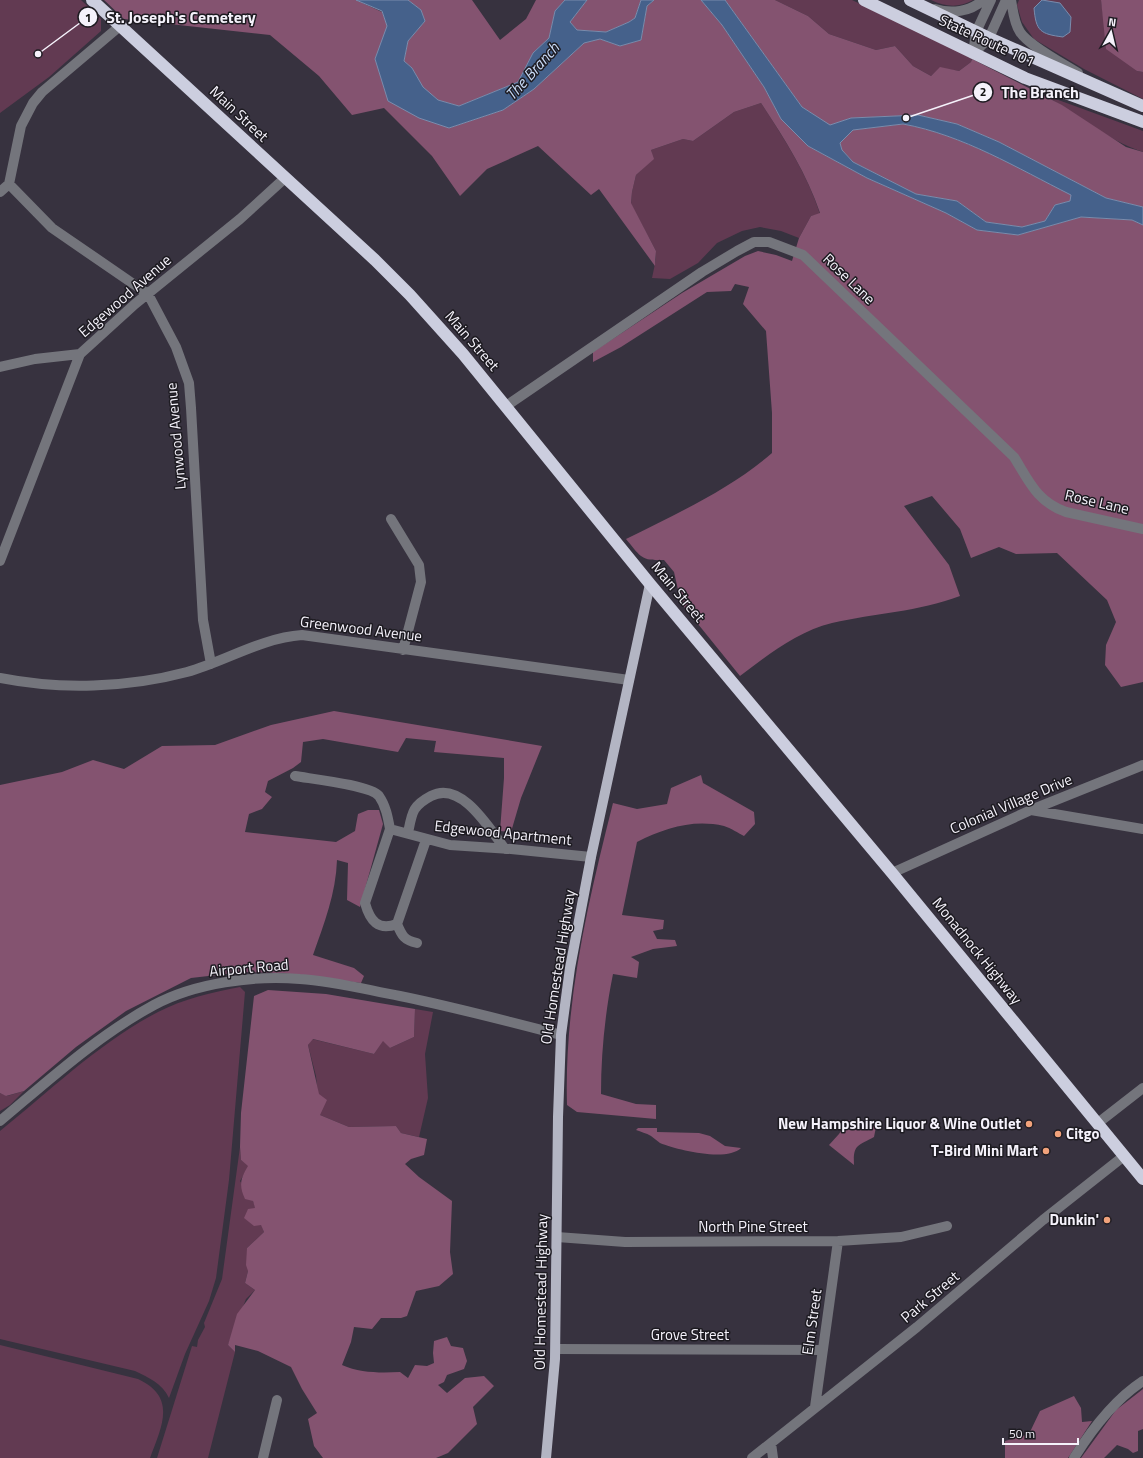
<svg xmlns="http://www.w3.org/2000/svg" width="1143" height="1458" font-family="'Titillium Web',sans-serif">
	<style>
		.green { fill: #623a52 }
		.forest { fill: #845370 }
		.water { fill: #45618b; stroke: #7a8cad; fill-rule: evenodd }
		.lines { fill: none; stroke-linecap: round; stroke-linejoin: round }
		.minor { stroke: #74757c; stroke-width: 10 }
		.major { stroke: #b3b5c3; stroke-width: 10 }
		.highway { stroke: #cccedf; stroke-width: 12 }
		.poi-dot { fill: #f1a27b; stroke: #1d1b21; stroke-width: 1.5 }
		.labels { text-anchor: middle; stroke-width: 3; stroke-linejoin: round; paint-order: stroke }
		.street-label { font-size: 15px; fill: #f5f2fb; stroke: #1d1b21 }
		.poi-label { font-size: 15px; font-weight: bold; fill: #f5f2fb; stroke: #1d1b21; text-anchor: end }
		.water-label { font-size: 16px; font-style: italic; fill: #c7d9f5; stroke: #1d1b21 }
		.leader { fill: none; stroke: #f5f2fb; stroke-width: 1.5 }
		.callout-dot { fill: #f5f2fb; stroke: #1d1b21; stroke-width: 1.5 }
		.mark-label { font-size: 12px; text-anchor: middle; font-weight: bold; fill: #111 }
		.callout-label { font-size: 16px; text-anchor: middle; font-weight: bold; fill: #f5f2fb; stroke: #1d1b21; stroke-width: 3; stroke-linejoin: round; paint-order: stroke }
	</style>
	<rect width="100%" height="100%" fill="#37323f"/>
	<!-- green -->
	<path class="green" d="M 0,0 L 81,0 L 101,19 L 101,31 L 49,77 L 0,113 Z
		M 775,0 L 852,0 L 972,58 L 971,62 L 959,71 L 940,68 L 931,76 L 913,66 L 895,46 L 876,50 L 829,34 L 808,16 Z
		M 931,0 L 973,0 C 959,8 946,7 931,0 Z
		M 1019,0 L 1101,0 L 1103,15 L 1137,71 L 1143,72 L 1143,99 L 1084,69 L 1034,39 L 1022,22 L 1017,5 Z
		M 1042,94 L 1143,131 L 1143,152 C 1106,140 1076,112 1042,94 Z
		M 761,103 C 784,138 807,174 820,214 L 811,216 L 799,238 L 781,231 L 760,227 L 742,231 L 717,243 L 698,263 L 670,279 L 652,278 L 656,259 L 656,251 L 631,204 L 632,192 L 636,175 L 653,159 L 651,150 L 683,139 L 693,141 L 734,112 Z
		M 240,987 L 245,992 L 229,1180 L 216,1278 L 209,1301 L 185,1354 L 169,1398 C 162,1383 149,1378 135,1371 L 0,1339 L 0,1131 C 51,1090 100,1042 158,1012 C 183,999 213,992 240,987 Z
		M 415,1009 L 433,1012 L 425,1054 L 428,1098 L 419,1137 L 401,1133 L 396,1126 L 349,1127 L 320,1115 L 316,1076 L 308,1045 L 312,1039 L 374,1054 L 383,1040 L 390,1048 L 414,1037 Z
		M 24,1091 L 10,1105 L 0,1111 L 0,1093 L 7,1096 Z
		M 240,1147 L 241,1160 L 249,1166 L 240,1181 L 253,1201 L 264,1232 L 247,1248 L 248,1271 L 245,1283 L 255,1290 L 246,1299 L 228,1345 L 235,1352 L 208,1458 L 157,1458 L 192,1346 L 197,1347 L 198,1340 L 205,1327 L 204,1323 L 222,1279 Z
		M 0,1345 L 138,1379 C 177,1397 162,1426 150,1458 L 0,1458 Z"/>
	<!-- forest -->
	<path class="forest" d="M 104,0 L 356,0 L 382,12 L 388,26 L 375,59 L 449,128 L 503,110 L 534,89 L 584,43 L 600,39 L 620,46 L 641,40 L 647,6 L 654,0 L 701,0 L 722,25 L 764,87 L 781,119 L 808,146 L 867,178 L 946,213 L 977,230 L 1018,235 L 1081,217 L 1132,220 L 1143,225 L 1143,682 L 1121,687 L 1105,665 L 1106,645 L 1116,622 L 1107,600 L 1057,553 L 1016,554 L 999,547 L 971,558 L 960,529 L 932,496 L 904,506 L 949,565 L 960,596 C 918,612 875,613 832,623 C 796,632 768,655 740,676 L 681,603 L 674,572 L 664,560 C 641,561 641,557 626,539 C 676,514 729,490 772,453 L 772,413 L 766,331 L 743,304 L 749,287 L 735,284 L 731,291 L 707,292 L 621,347 L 593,362 L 593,352 L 682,293 L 745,256 L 758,251 L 776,255 L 792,261 L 799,238 L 811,216 L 820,213 C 807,174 784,138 761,103 L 734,112 L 693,141 L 683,139 L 651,150 L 654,159 L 636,175 L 632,192 L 631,203 L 656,251 L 655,266 L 599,189 L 591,195 L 538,146 L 487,169 L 460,196 L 432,156 L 384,108 L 352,115 L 319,76 L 270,35 L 124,19 Z
		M 408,0 L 472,0 L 500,40 L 526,19 L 536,0 L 565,0 L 555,11 L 549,38 L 533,53 L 518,82 L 459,106 L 438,100 L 422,87 L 412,68 L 404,61 L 408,41 L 425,21 L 421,10 Z
		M 587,0 L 641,0 L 635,18 L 629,22 L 606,32 L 577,30 L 570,22 Z
		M 725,0 L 775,0 L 808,16 L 829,34 L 876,50 L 895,46 L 913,66 L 931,76 L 940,67 L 959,71 L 971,62 L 972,59 L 1062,105 L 1126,147 L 1143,152 L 1143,207 L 1106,198 L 999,142 L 957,124 L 918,115 L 851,118 L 830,126 L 802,107 Z
		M 1101,0 L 1143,0 L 1143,72 L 1137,71 L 1106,49 Z
		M 903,124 C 963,135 1017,168 1072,195 L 1070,201 L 1055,205 L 1045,221 L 1022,227 L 986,222 L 957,201 L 916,194 L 853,162 L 842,150 L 840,143 L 853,130 Z
		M 334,711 L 542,746 L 521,798 L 511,832 L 500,831 L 504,778 L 504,758 L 434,752 L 436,741 L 406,738 L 398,752 L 323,739 L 303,742 L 301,762 L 293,768 L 268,781 L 265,792 L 272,797 L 262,809 L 249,814 L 245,832 L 336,842 L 355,831 L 358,814 L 368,810 L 379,810 L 383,824 L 360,907 L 347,900 L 348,863 L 337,860 C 336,893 324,924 313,955 L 354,968 L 364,976 L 361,983 L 282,973 L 243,972 L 191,978 L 126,1011 L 76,1047 L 24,1091 L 6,1096 L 0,1093 L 0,785 L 62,772 L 93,760 L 124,769 L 162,746 L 215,745 L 271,725 Z
		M 701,775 L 703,783 L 754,812 L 755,824 L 744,836 C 738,833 731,828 724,826 C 693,819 665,828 637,842 L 622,915 L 664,920 L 663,929 L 653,931 L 657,939 L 675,940 L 677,946 L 653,949 L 631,957 L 639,962 L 637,978 L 613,974 C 605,1013 601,1054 601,1094 L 636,1104 L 656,1105 L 656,1119 L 577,1112 L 567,1105 C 564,1003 588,902 613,803 L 637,809 L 667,804 L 671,788 Z
		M 268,990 L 326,994 L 415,1009 L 414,1037 L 390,1048 L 383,1041 L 374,1054 L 313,1039 L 308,1045 L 319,1094 L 327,1100 L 320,1115 L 349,1127 L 396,1126 L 401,1133 L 427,1139 L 424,1155 L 411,1159 L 405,1164 L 419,1177 L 452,1201 L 450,1252 L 453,1274 L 439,1286 L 416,1291 L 407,1316 L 401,1318 L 381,1318 L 372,1329 L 354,1327 L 351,1342 L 342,1365 C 360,1373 380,1373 400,1372 L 408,1378 L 415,1365 L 427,1366 L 434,1363 L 433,1353 L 434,1341 L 447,1337 L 451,1346 L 463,1348 L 467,1361 L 464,1369 L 447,1375 L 444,1382 L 438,1385 L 447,1393 L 465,1378 L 484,1376 L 494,1386 L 473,1407 L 477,1424 L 448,1453 L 436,1458 L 323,1458 L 314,1446 L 308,1419 L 317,1413 L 302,1389 L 291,1367 L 258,1351 L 235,1345 L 235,1352 L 228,1345 L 237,1314 L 255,1290 L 245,1283 L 248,1271 L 246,1265 L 247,1248 L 264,1232 L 261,1225 L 254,1226 L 244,1218 L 248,1209 L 255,1208 L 253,1201 L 245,1199 C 239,1186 240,1179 248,1166 L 241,1160 L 240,1147 L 241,1113 L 254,996 Z
		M 848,1120 L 876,1127 L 874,1137 C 857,1146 853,1145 854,1165 L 829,1145 L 839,1134 Z
		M 638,1128 L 657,1128 L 657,1132 L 699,1133 L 710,1136 L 725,1146 L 741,1148 C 727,1162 677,1150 660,1143 C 657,1141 654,1138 651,1136 C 646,1133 641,1132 636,1130 Z
		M 1143,1389 L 1143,1429 L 1138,1431 L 1138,1451 L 1133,1453 L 1128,1449 L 1117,1445 L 1104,1458 L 1081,1458 L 1116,1410 Z
		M 1074,1396 L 1081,1408 L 1082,1422 L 1092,1421 L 1068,1458 L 1005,1458 L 1005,1441 L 1029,1434 L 1040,1411 Z"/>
	<!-- water -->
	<path class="water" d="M 356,0 L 408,0 L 421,10 L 425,21 L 408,41 L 404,61 L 412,68 L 423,87 L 438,100 L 459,106 L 518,82 L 533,53 L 549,38 L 555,11 L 565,0 L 587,0 L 570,22 L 577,30 L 606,32 L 629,22 L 635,18 L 641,0 L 654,0 L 647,6 L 641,40 L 620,46 L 600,39 L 584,43 L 534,89 L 503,110 L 449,128 L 419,118 L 388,101 L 375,59 L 387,26 L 382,11 Z
		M 701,0 L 725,0 L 802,107 L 830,125 L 851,118 L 918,115 L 957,124 L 999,142 L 1106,198 L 1143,207 L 1143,225 L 1132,220 L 1081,217 L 1018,235 L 977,230 L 946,213 L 867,178 L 808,146 L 781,119 L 764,87 L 722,25 ZM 903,124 C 963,135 1017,168 1071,195 L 1070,201 L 1055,205 L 1045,221 L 1022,227 L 986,222 L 957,201 L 916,194 L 853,162 L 842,150 L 840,143 L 853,130 Z
		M 1042,0 L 1060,3 L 1071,17 L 1070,32 L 1063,37 C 1040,34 1036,31 1034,8 Z"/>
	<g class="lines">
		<!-- minor -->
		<path class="minor" d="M 1011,0 C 1013,11 1014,23 1020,32 C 1029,46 1064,64 1078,73
			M 935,9 C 951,14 970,12 983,0
			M 973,54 L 989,38 L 1006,0
			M 973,54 L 976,32 L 991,0
			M 9,184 L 52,228 L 148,294 L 176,347 L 189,383 L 191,408 L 203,620 L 211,664
			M 0,192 L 9,184 L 21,126 L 33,103 L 42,92 L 120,26
			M 0,367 L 35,359 L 80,354
			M 506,406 L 702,272 L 737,251 L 754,242 L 769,242 L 803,255 L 1014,457 C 1029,481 1037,502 1066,512 L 1143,529
			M 391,519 L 419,565 L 421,582 L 403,650
			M 0,561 L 80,354 L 135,304 L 240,219 L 285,178
			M 0,678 C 60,690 127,688 187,672 C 226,661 261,638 302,635 L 629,680
			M 295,776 C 312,779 370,785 379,796 C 386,806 388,818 390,829 L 450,845 L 511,849 L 591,857
			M 1031,810 L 1143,829
			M 390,829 L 365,903 C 370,921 378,931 397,924
			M 408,833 C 412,813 412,806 431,796 C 461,780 489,828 505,849
			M 892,873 L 1031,810 L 1143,765
			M 397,924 L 426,840
			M 397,924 C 402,936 404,940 417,943
			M 0,1121 C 49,1080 97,1036 154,1005 C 195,983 254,975 300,979 C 334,981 367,990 400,996 C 454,1007 507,1021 561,1035
			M 1098,1123 L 1143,1088
			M 557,1237 L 625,1242 L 838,1241 L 901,1237 L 947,1226
			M 556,1349 L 823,1350
			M 815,1407 L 838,1241
			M 771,1443 L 773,1458
			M 263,1458 L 277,1400
			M 752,1458 L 917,1327 L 1043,1220 L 1124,1156
			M 1074,1458 C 1092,1429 1114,1400 1143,1381"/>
		<!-- major -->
		<path class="major" d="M 546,1458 L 555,1359 L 558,1117 L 561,1035 L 570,968 L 591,857 L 650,584"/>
		<!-- highway -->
		<path class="highway" d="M 92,0 L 375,260 L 410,295 L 463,354 L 650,584 L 892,873 L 1143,1179
			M 864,0 L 1025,78 L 1143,122
			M 910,0 L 989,38 L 1143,106"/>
	</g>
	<!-- markers -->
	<g class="poi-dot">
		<circle cx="1029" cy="1124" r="4"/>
		<circle cx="1058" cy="1134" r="4"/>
		<circle cx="1046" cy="1151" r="4"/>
		<circle cx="1107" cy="1220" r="4"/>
	</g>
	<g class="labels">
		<!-- street labels -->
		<g class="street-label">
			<text transform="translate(987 41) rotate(25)" y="5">State Route 101</text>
			<text transform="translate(239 114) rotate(43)" y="5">Main Street</text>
			<text transform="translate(849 279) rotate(44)" y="5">Rose Lane</text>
			<text transform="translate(125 296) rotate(-41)" y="5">Edgewood Avenue</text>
			<text transform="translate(472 341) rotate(49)" y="5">Main Street</text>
			<text transform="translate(176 436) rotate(-95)" y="5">Lynwood Avenue</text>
			<text transform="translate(1097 502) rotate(13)" y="5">Rose Lane</text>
			<text transform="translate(678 592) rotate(50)" y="5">Main Street</text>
			<text transform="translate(361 629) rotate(7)" y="5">Greenwood Avenue</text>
			<text transform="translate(1011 804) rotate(-23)" y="5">Colonial Village Drive</text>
			<text transform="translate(503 833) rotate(6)" y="5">Edgewood Apartment</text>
			<text transform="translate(977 951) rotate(51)" y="5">Monadnock Highway</text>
			<text transform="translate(558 967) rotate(-81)" y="5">Old Homestead Highway</text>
			<text transform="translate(249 968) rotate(-5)" y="5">Airport Road</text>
			<text x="753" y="1232">North Pine Street</text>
			<text transform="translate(541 1292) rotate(-89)" y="5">Old Homestead Highway</text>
			<text transform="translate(930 1297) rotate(-40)" y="5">Park Street</text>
			<text transform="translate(812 1322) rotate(-82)" y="5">Elm Street</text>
			<text x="690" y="1340">Grove Street</text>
		</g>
		<!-- poi labels -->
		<g class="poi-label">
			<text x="1021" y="1129">New Hampshire Liquor &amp; Wine Outlet</text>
			<text x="1066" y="1139" text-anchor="start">Citgo</text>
			<text x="1038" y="1156">T-Bird Mini Mart</text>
			<text x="1099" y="1225">Dunkin'</text>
		</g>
		<!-- water labels -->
		<g class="water-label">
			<text transform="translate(532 71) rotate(-48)" y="6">The Branch</text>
		</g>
	</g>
	<!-- callouts -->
	<path class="leader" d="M38 54L88 17M906 118L983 92"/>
	<g class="callout-dot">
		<circle cx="38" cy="54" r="4"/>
		<circle cx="906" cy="118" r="4"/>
		<circle cx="88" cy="17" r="10"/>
		<circle cx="983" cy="92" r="10"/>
	</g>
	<g class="mark-label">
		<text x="88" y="22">1</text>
		<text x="983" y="96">2</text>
	</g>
	<g class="callout-label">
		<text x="181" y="23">St. Joseph's Cemetery</text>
		<text x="1040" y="98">The Branch</text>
	</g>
	<!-- north arrow -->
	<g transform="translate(1111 32) rotate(8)" stroke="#1d1b21" stroke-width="3" paint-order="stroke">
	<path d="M0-3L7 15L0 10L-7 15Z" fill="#f5f2fb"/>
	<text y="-6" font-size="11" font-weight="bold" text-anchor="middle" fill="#f5f2fb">N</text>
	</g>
	<!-- scale -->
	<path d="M1003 1438v6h75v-6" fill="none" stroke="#f5f2fb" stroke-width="2"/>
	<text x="1009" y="1438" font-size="12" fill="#f5f2fb" stroke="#1d1b21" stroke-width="3" paint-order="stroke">50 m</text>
</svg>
